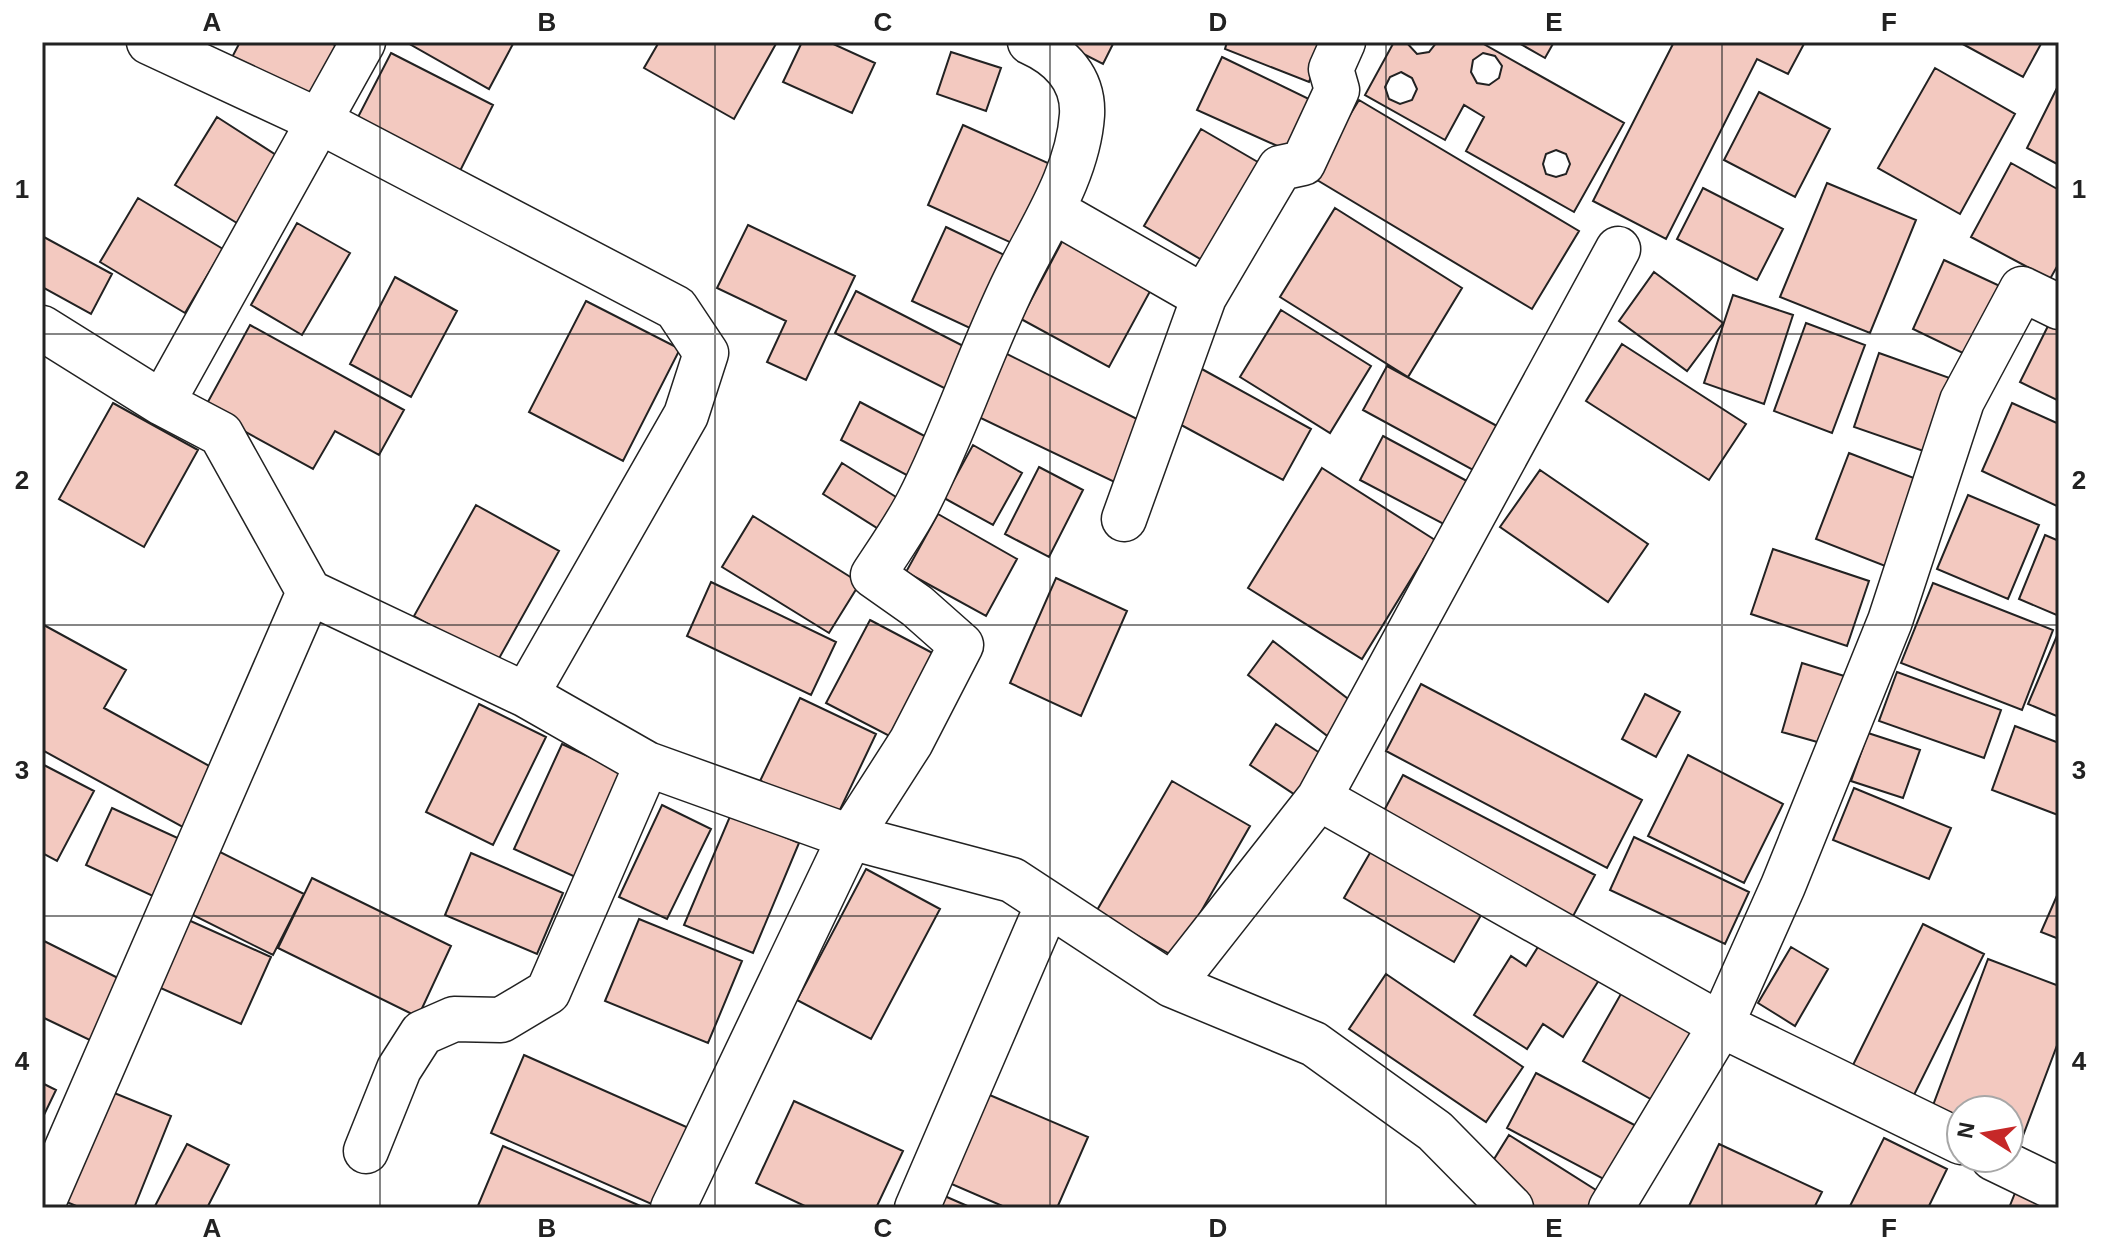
<svg xmlns="http://www.w3.org/2000/svg" width="2101" height="1250" font-family="Arial,sans-serif">
	<style>
		.building { fill: #f3c9c0; stroke: #222; stroke-width: 2; fill-rule: evenodd }
		.lines { fill: none; stroke-linecap: round; stroke-linejoin: round }
		.street-casing { stroke: #222; stroke-width: 47 }
		.street { stroke: #fff; stroke-width: 44 }
		.grid { fill: none; stroke: #222; stroke-width: 2; stroke-opacity: 0.55 }
		.neatline { fill: none; stroke: #222; stroke-width: 3 }
		.grid-label { font-size: 26px; text-anchor: middle; font-weight: bold; fill: #222 }
	</style>
	<rect width="100%" height="100%" fill="#fff"/>
	<!-- building -->
	<path class="building" d="M 240,42 L 329,42 L 343,49 L 312,109 L 228,65 Z
		M 406,42 L 514,42 L 489,89 Z
		M 659,42 L 777,42 L 734,119 L 644,68 Z
		M 802,42 L 829,42 L 875,63 L 852,113 L 783,82 Z
		M 1060,42 L 1114,42 L 1103,64 Z
		M 1227,42 L 1324,42 L 1309,82 L 1225,49 Z
		M 1394,42 L 1406,42 L 1417,54 L 1429,52 L 1437,42 L 1480,42 L 1624,123 L 1574,212 L 1466,151 L 1484,117 L 1464,105 L 1445,140 L 1365,95 ZM 1483,53 L 1495,56 L 1502,66 L 1499,78 L 1489,85 L 1477,83 L 1471,72 L 1473,60 ZM 1401,72 L 1412,78 L 1417,89 L 1412,100 L 1400,104 L 1389,99 L 1385,87 L 1390,77 ZM 1556,150 L 1566,154 L 1570,164 L 1566,174 L 1556,177 L 1546,174 L 1543,164 L 1546,154 Z
		M 1517,42 L 1554,42 L 1545,58 Z
		M 1674,42 L 1805,42 L 1788,74 L 1757,59 L 1666,239 L 1593,201 Z
		M 1959,42 L 2042,42 L 2023,77 Z
		M 951,52 L 1001,68 L 986,111 L 937,94 Z
		M 391,53 L 493,105 L 460,171 L 357,119 Z
		M 1222,57 L 1311,100 L 1293,153 L 1197,110 Z
		M 1935,68 L 2015,114 L 1960,214 L 1878,168 Z
		M 2059,84 L 2059,165 L 2027,148 Z
		M 1759,92 L 1830,129 L 1795,197 L 1724,160 Z
		M 1359,100 L 1579,231 L 1532,309 L 1312,177 Z
		M 217,117 L 287,162 L 245,228 L 175,185 Z
		M 963,125 L 1059,168 L 1023,248 L 928,205 Z
		M 1201,129 L 1263,165 L 1207,263 L 1144,226 Z
		M 2011,163 L 2059,190 L 2059,263 L 2050,279 L 1971,237 Z
		M 1827,183 L 1916,220 L 1870,333 L 1780,297 Z
		M 1703,188 L 1783,229 L 1757,280 L 1677,239 Z
		M 138,198 L 223,249 L 185,313 L 100,262 Z
		M 1335,208 L 1462,288 L 1408,377 L 1280,297 Z
		M 297,223 L 350,253 L 302,335 L 251,305 Z
		M 748,225 L 855,276 L 806,380 L 767,362 L 786,321 L 717,288 Z
		M 946,227 L 1021,263 L 987,336 L 912,301 Z
		M 42,236 L 112,274 L 91,314 L 42,287 Z
		M 1065,236 L 1154,284 L 1109,367 L 1021,319 Z
		M 1944,260 L 2002,287 L 1969,356 L 1913,329 Z
		M 1654,272 L 1723,323 L 1687,371 L 1619,321 Z
		M 395,277 L 457,311 L 411,397 L 350,364 Z
		M 856,291 L 975,352 L 954,393 L 835,333 Z
		M 1733,295 L 1793,315 L 1764,404 L 1704,383 Z
		M 586,301 L 680,349 L 623,461 L 529,412 Z
		M 1281,310 L 1371,366 L 1330,433 L 1240,377 Z
		M 2051,320 L 2059,325 L 2059,401 L 2020,382 Z
		M 1806,323 L 1865,345 L 1832,433 L 1774,411 Z
		M 250,325 L 404,410 L 379,455 L 335,431 L 313,469 L 204,409 Z
		M 1622,344 L 1746,424 L 1709,480 L 1586,401 Z
		M 991,346 L 1155,428 L 1125,487 L 962,409 Z
		M 1879,353 L 1961,382 L 1935,455 L 1854,427 Z
		M 1387,366 L 1497,426 L 1473,470 L 1363,410 Z
		M 1200,368 L 1311,429 L 1283,480 L 1172,420 Z
		M 860,402 L 934,441 L 914,479 L 841,440 Z
		M 113,403 L 198,450 L 144,547 L 59,499 Z
		M 2012,403 L 2059,424 L 2059,507 L 1982,471 Z
		M 1383,436 L 1480,488 L 1457,531 L 1360,480 Z
		M 973,445 L 1022,473 L 993,525 L 944,498 Z
		M 1849,453 L 1932,485 L 1898,571 L 1816,539 Z
		M 842,463 L 904,502 L 885,533 L 823,494 Z
		M 1039,467 L 1083,490 L 1049,557 L 1005,534 Z
		M 1322,468 L 1435,540 L 1362,659 L 1248,588 Z
		M 1540,470 L 1648,544 L 1608,602 L 1500,527 Z
		M 1968,495 L 2039,525 L 2008,599 L 1937,569 Z
		M 476,505 L 559,551 L 497,662 L 414,616 Z
		M 938,514 L 1017,559 L 986,616 L 906,572 Z
		M 753,516 L 860,583 L 829,633 L 722,567 Z
		M 2045,535 L 2059,541 L 2059,616 L 2019,599 Z
		M 1773,549 L 1869,581 L 1847,646 L 1751,614 Z
		M 1056,578 L 1127,611 L 1081,716 L 1010,683 Z
		M 711,582 L 836,642 L 811,695 L 687,636 Z
		M 1933,583 L 2053,630 L 2022,710 L 1901,663 Z
		M 870,620 L 942,658 L 899,741 L 826,703 Z
		M 42,624 L 126,670 L 104,708 L 222,773 L 190,831 L 42,750 Z
		M 2059,631 L 2059,717 L 2028,704 Z
		M 1273,641 L 1356,705 L 1330,738 L 1248,675 Z
		M 1802,663 L 1854,679 L 1835,747 L 1782,732 Z
		M 1897,672 L 2001,710 L 1984,758 L 1879,721 Z
		M 1421,684 L 1642,800 L 1607,868 L 1386,751 Z
		M 1645,694 L 1680,712 L 1656,757 L 1622,739 Z
		M 800,698 L 876,734 L 837,816 L 760,781 Z
		M 479,704 L 546,737 L 493,845 L 426,812 Z
		M 1276,724 L 1332,761 L 1306,802 L 1250,765 Z
		M 2015,726 L 2059,743 L 2058,815 L 1992,790 Z
		M 1868,733 L 1920,750 L 1903,798 L 1851,781 Z
		M 562,744 L 630,776 L 582,880 L 514,849 Z
		M 1688,755 L 1783,804 L 1744,883 L 1648,836 Z
		M 42,764 L 94,791 L 57,861 L 42,853 Z
		M 1403,775 L 1595,875 L 1571,920 L 1379,820 Z
		M 1172,781 L 1250,826 L 1175,957 L 1096,912 Z
		M 1854,788 L 1951,828 L 1929,879 L 1833,840 Z
		M 662,805 L 711,829 L 667,919 L 619,897 Z
		M 112,808 L 182,840 L 155,897 L 86,865 Z
		M 731,814 L 799,843 L 753,953 L 684,925 Z
		M 1634,837 L 1749,892 L 1725,944 L 1610,890 Z
		M 1378,839 L 1488,903 L 1454,962 L 1344,898 Z
		M 206,845 L 304,894 L 273,955 L 175,906 Z
		M 471,853 L 563,893 L 537,954 L 445,915 Z
		M 866,869 L 940,909 L 871,1039 L 797,1000 Z
		M 312,878 L 451,946 L 418,1017 L 278,948 Z
		M 2059,891 L 2059,939 L 2041,932 Z
		M 175,914 L 271,957 L 241,1024 L 145,981 Z
		M 639,919 L 742,961 L 708,1043 L 605,1001 Z
		M 1923,924 L 1984,954 L 1911,1101 L 1850,1071 Z
		M 1548,931 L 1606,969 L 1563,1037 L 1543,1024 L 1527,1049 L 1474,1015 L 1511,956 L 1526,966 Z
		M 42,940 L 128,983 L 98,1044 L 42,1017 Z
		M 1791,947 L 1828,969 L 1795,1026 L 1758,1003 Z
		M 1988,959 L 2059,986 L 2059,1040 L 2018,1149 L 2009,1146 L 2009,1110 L 1961,1110 L 1961,1128 L 1929,1116 Z
		M 1386,974 L 1523,1067 L 1486,1122 L 1349,1029 Z
		M 1626,985 L 1706,1030 L 1663,1106 L 1583,1061 Z
		M 524,1055 L 691,1129 L 656,1206 L 491,1133 Z
		M 1536,1073 L 1642,1129 L 1613,1184 L 1507,1128 Z
		M 42,1083 L 56,1090 L 42,1119 Z
		M 102,1088 L 171,1116 L 134,1208 L 81,1208 L 57,1198 Z
		M 978,1090 L 1088,1137 L 1057,1208 L 1007,1208 L 940,1179 Z
		M 794,1101 L 903,1151 L 876,1208 L 809,1208 L 756,1183 Z
		M 1509,1135 L 1607,1197 L 1600,1208 L 1533,1208 L 1483,1177 Z
		M 1884,1138 L 1947,1169 L 1928,1208 L 1849,1208 Z
		M 187,1144 L 229,1165 L 207,1208 L 154,1208 Z
		M 1719,1144 L 1822,1192 L 1814,1208 L 1688,1208 Z
		M 503,1146 L 645,1208 L 477,1208 Z
		M 2015,1193 L 2055,1208 L 2009,1208 Z
		M 940,1194 L 972,1208 L 934,1208 Z"/>
	<g class="lines">
		<!-- street casing -->
		<g class="street-casing">
			<path id="street" d="M 149,42 L 319,121 L 676,308 L 706,353 L 686,415 L 526,695
				M 1052,210 L 1204,297 L 1124,519
				M 1204,297 L 1280,168 L 1303,163 L 1337,90 L 1331,69 L 1343,42
				M 42,328 L 162,403 L 221,434 L 309,592 L 526,695 L 647,764 L 850,837 L 1012,880 L 1172,985 L 1314,1044 L 1435,1131 L 1511,1208
				M 162,403 L 363,42
				M 1319,798 L 1721,1025 L 1961,1142
				M 1172,985 L 1319,798 L 1618,249
				M 366,1151 L 399,1069 L 422,1033 L 454,1019 L 501,1020 L 548,992 L 647,764
				M 1993,1158 L 2059,1190
				M 43,1203 L 309,592
				M 673,1208 L 850,837 L 911,742 L 961,645 L 917,606 L 873,575 C 888,552 905,528 918,503 C 955,431 980,352 1016,279 C 1041,228 1078,174 1082,115 C 1084,79 1061,56 1030,42
				M 917,1208 L 1048,904
				M 1611,1208 L 1721,1025 L 1783,886 L 1890,621 L 1962,401 L 2022,289 L 2059,307"/>
		</g>
		<!-- street -->
		<use href="#street" class="street"/>
	</g>
	<!-- grid -->
	<path class="grid" d="M 380,42 L 380,1208M 715,42 L 715,1208M 1050,42 L 1050,1208M 1386,42 L 1386,1208M 1722,42 L 1722,1208M 42,334 L 2059,334M 42,625 L 2059,625M 42,916 L 2059,916"/>
	<!-- border -->
	<rect width="2101" height="1250" fill="none" stroke="#ffffff" stroke-width="88"/>
	<!-- north arrow -->
	<g transform="translate(1985 1134) rotate(281)"><circle r="38" fill="#ffffff" stroke="#a7a7a7" stroke-width="2"/>
	<path d="M0-6L14 30L0 20L-14 30Z" fill="#c62828"/>
	<text y="-12" font-size="22" font-weight="bold" text-anchor="middle" fill="#222222">N</text>
	</g>
	<rect x="44" y="44" width="2013" height="1162" class="neatline"/>
	<g class="grid-label">
		<text x="212" y="31">A</text>
		<text x="547" y="31">B</text>
		<text x="883" y="31">C</text>
		<text x="1218" y="31">D</text>
		<text x="1554" y="31">E</text>
		<text x="1889" y="31">F</text>
		<text x="22" y="198">1</text>
		<text x="2079" y="198">1</text>
		<text x="22" y="489">2</text>
		<text x="2079" y="489">2</text>
		<text x="22" y="779">3</text>
		<text x="2079" y="779">3</text>
		<text x="22" y="1070">4</text>
		<text x="2079" y="1070">4</text>
		<text x="212" y="1237">A</text>
		<text x="547" y="1237">B</text>
		<text x="883" y="1237">C</text>
		<text x="1218" y="1237">D</text>
		<text x="1554" y="1237">E</text>
		<text x="1889" y="1237">F</text>
	</g>
</svg>
